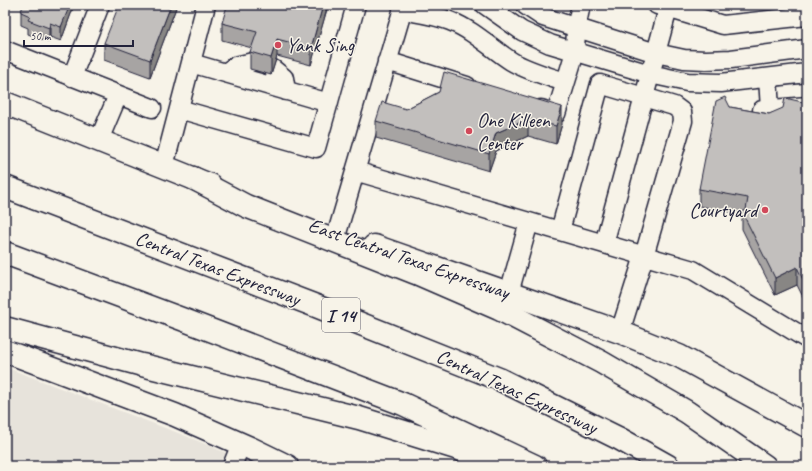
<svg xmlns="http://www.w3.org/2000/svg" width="812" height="471" font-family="Caveat,sans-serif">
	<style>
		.built { fill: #e7e3db }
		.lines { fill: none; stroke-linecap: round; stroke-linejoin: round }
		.minor-casing { stroke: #22223b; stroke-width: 21 }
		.major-casing { stroke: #22223b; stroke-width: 25 }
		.highway-casing { stroke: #22223b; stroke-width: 25 }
		.minor { stroke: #f7f3e8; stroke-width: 18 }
		.major { stroke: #f7f3e8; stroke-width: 22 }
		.highway { stroke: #f7f3e8; stroke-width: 22 }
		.wall { fill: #a7a4a3; stroke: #22223b }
		.shaded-wall { fill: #888684; stroke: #22223b }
		.building { fill: #c2bfbd; stroke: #22223b }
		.poi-dot { fill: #d1495b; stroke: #f7f3e8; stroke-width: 1.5 }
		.labels { text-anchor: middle; stroke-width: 3; stroke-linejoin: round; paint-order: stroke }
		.shield { fill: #f7f3e8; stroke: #62616f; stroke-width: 1 }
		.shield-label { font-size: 19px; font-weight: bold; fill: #22223b }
		.poi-label { font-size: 20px; fill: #22223b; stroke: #f7f3e8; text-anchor: start }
		.street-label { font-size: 20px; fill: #22223b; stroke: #f7f3e8 }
	</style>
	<rect width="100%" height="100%" fill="#f7f3e8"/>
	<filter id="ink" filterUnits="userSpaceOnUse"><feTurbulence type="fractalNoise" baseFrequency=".025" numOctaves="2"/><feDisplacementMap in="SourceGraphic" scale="8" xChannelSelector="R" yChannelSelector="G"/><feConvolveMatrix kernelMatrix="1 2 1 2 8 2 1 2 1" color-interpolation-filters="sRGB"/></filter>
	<g filter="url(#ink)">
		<!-- built -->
		<path class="built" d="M 5,367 L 186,436 L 257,466 L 5,466 Z"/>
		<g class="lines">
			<!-- minor casing -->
			<g class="minor-casing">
				<path id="minor" d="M 485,5 L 522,31 L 550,44 L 650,74 L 687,82 L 721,83 L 807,73
					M 525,5 L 543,17 L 656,53 L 684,59 L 706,60 L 731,59 L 807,49
					M 657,5 L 723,25 L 807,16
					M 402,10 C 418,13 435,15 450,21 C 473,30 491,48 511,61 C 528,71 547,76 565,82
					M 5,50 L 152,108
					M 387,61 L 467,86
					M 191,63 L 329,103
					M 273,69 L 284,78 L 286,91
					M 225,73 L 235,66 L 253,62
					M 72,77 L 100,5
					M 768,78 L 770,109
					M 179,109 L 316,148 L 356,5
					M 541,109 L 556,114 L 575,52 L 576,28 L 581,5
					M 762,110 L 807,106
					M 99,140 L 118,95
					M 164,166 L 206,5
					M 355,171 L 693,270 L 807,339
					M 560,231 L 600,84 L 674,106 L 682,112 L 683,121 L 644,256 L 620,332
					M 337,233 L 404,5
					M 604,244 L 669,5
					M 509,293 L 529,222
					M 232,466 L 241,444"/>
			</g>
			<!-- major casing -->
			<g class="major-casing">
				<path id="major" d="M 5,103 L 210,185
					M 374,246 L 620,332 L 679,356 L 807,426
					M 5,351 L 175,415 L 250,448 L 287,466"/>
			</g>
			<!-- highway casing -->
			<g class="highway-casing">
				<path id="highway" d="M 193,178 L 246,206 L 416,273 L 499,309 L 601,362 L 687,412 L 765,466
					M 5,187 L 316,306 L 499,379 L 620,439 L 668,466
					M 5,253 L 187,321 L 403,404 L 535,466
					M 5,328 L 142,365 L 359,418 L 456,448 L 500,466"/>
			</g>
			<!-- minor -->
			<use href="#minor" class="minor"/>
			<!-- major -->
			<use href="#major" class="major"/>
			<!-- highway -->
			<use href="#highway" class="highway"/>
		</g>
		<!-- wall -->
		<path class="wall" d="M 72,5 L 72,11 L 61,41 L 50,37 L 49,42 L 28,34 L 28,28 L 21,25 L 21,12 Z
			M 177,5 L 150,77 L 104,60 L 104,43 Z
			M 327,5 L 327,9 L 311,65 L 277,56 L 271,75 L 250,69 L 250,52 L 252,48 L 222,40 L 222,23 L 229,7 Z
			M 439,92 L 562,124 L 556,144 L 528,136 L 496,151 L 489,171 L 376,138 L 376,121 L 406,109 Z
			M 807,103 L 807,301 L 805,301 L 797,285 L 775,295 L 742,229 L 742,214 L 699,206 L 699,189 L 730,107 L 769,114 Z"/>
		<!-- shaded-wall -->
		<path class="shaded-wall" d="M 69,5 L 72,5 L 72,11 L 61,41 L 61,27 Z
			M 171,5 L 177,5 L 150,77 L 150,60 Z
			M 323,5 L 327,5 L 327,9 L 311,65 L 311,48 Z
			M 50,23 L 50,37 L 49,42 L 49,28 Z
			M 277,39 L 277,56 L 271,75 L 271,58 Z
			M 562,107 L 562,124 L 556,144 L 556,126 Z
			M 528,119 L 528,136 L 496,151 L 489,171 L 489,154 L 496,133 Z
			M 797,267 L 797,285 L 775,295 L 775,278 Z"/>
		<!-- building -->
		<path class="building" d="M 23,5 L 70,5 L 61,27 L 50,23 L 49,28 L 28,20 L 30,16 L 21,12 Z
			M 119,5 L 171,5 L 150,60 L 104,43 Z
			M 230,5 L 323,5 L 311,48 L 277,39 L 271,58 L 250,52 L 257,32 L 222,23 L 227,6 L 229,7 Z
			M 444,72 L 562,107 L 556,126 L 528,119 L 496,133 L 489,154 L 376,121 L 382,102 L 406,109 L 439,92 Z
			M 725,97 L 730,107 L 769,114 L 783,108 L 785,98 L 807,103 L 807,284 L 805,284 L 797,267 L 775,278 L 742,212 L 746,210 L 748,198 L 699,189 L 716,101 Z"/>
	</g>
	<!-- markers -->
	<g class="poi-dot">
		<circle cx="278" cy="45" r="4"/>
		<circle cx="469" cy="131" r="4"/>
		<circle cx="765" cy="210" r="4"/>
	</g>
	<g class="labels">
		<!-- shield labels -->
		<rect class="shield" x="322" y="298" width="38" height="34" rx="3"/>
		<g class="shield-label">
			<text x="341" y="322">I 14</text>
		</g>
		<!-- poi labels -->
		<g class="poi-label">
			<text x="286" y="52">Yank Sing</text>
			<text x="477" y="127">One Killeen<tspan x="477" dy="23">Center</tspan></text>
			<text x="757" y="217" text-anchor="end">Courtyard</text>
		</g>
		<!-- street labels -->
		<g class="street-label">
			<text transform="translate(409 258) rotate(19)" y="7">East Central Texas Expressway</text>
			<text transform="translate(218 268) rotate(21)" y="7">Central Texas Expressway</text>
			<text transform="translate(517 391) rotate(25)" y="7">Central Texas Expressway</text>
		</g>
	</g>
	<!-- margin -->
	<rect width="812" height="471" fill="none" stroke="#f7f3e8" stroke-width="20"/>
	<rect x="10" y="10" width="792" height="451" fill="none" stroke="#22223b" stroke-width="1.5" filter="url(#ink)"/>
	<!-- scale -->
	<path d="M24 40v6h109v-6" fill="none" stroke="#22223b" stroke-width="2"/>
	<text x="30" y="40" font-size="12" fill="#22223b" stroke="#f7f3e8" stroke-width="3" paint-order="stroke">50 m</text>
</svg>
